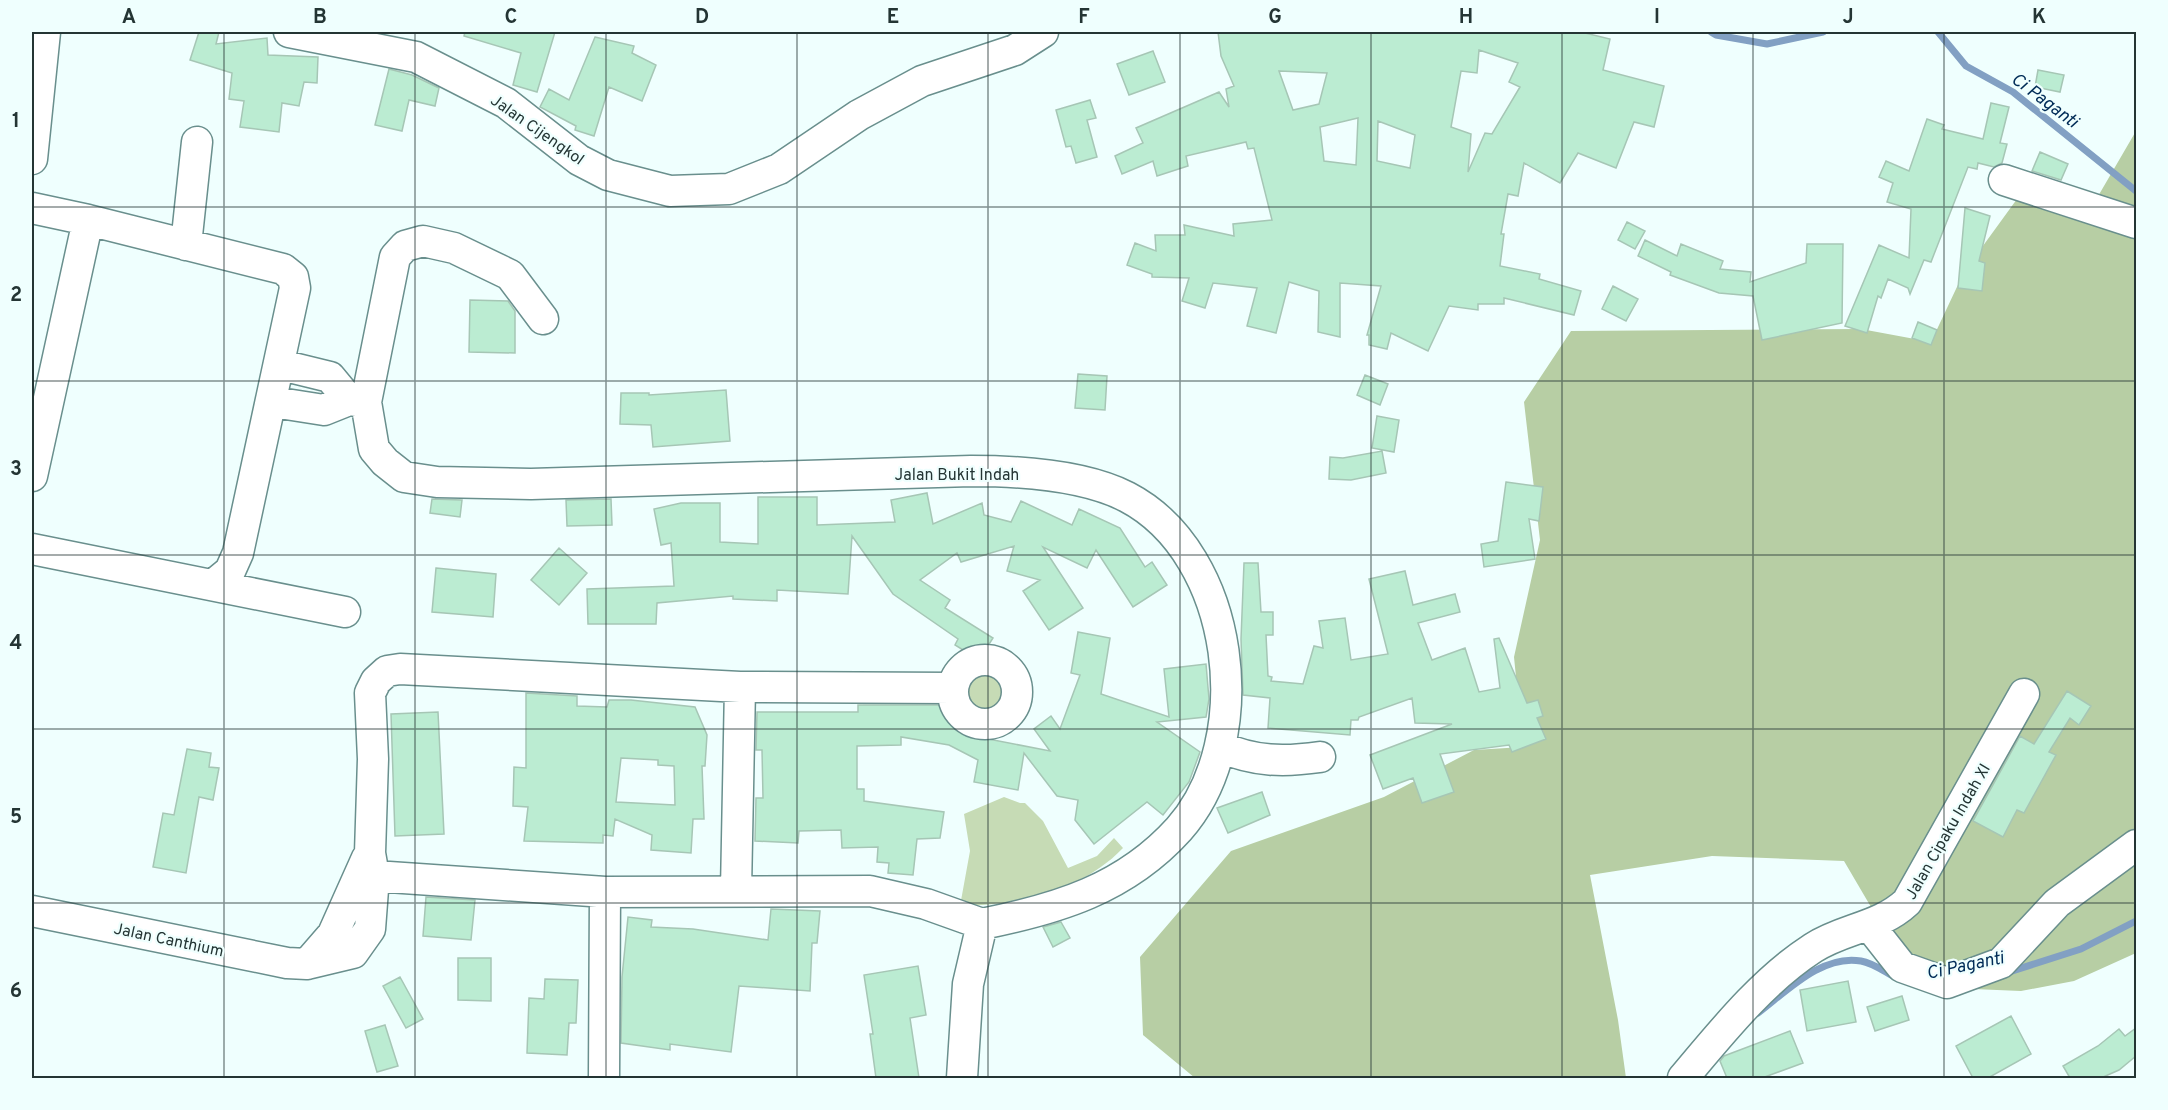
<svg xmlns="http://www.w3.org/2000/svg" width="2168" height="1110" font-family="Overpass,sans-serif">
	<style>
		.green { fill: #c6dbb5 }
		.forest { fill: #b7cea4 }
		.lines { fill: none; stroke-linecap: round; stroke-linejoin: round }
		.stream { stroke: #82a0c3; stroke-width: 7 }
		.building { fill: #bbecd2; stroke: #a6c6b5; stroke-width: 1.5; fill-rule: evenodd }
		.minor-casing { stroke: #698f8d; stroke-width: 33 }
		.minor { stroke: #fff; stroke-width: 30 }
		.grid { fill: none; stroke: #243534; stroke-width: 1.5; stroke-opacity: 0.55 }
		.labels { text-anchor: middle; stroke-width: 4.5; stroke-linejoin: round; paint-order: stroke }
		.street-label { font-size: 16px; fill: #243534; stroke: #effffe }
		.water-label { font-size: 18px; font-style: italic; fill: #002c57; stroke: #effffe }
		.neatline { fill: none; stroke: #243534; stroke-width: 2 }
		.grid-label { font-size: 20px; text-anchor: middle; font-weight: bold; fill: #243534 }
	</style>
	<rect width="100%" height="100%" fill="#effffe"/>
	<!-- green -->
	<path class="green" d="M 990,665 L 997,670 L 1006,693 C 997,712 978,714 965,698 C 961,677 972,671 990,665 Z
		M 1004,797 L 1020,803 L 1025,803 L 1043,821 L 1068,868 L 1097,856 L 1114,838 L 1123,848 C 1082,891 1017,906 960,906 L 970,851 L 964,814 Z"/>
	<!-- forest -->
	<path class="forest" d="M 2136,131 L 2136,953 L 2074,981 L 2021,991 L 1925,987 L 1888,936 L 1844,861 L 1712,856 L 1590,875 L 1618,1020 L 1626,1078 L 1195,1078 L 1143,1035 L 1140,957 L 1231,851 L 1384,797 L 1474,750 L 1523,747 L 1514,657 L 1540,540 L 1524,402 L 1571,331 L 1861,329 L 1931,342 L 1964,272 L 2017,199 L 2097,198 Z"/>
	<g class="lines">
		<!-- stream -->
		<path class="stream" d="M 1711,32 L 1716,35 L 1767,44 L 1823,32
			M 1938,32 L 1966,66 L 2013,92 L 2136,191
			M 2006,973 L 2081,949 L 2136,921
			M 1758,1013 C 1787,991 1822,954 1861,961 C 1873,963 1885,972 1895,977"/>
	</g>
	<!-- building -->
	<path class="building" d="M 199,32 L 219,32 L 216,44 L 267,38 L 268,55 L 318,57 L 317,83 L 304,82 L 299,106 L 282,103 L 279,132 L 240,127 L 244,101 L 229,99 L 232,73 L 190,60 Z
		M 465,32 L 555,32 L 537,92 L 513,85 L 521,53 L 464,36 Z
		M 1218,32 L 1581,32 L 1610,39 L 1603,70 L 1664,86 L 1654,127 L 1634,122 L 1616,168 L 1578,153 L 1560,183 L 1524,163 L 1518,196 L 1508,194 L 1501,234 L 1504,234 L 1500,266 L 1540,274 L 1539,279 L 1581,291 L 1574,315 L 1504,298 L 1504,304 L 1478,304 L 1478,310 L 1449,306 L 1428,351 L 1391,333 L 1387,349 L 1369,345 L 1369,335 L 1367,335 L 1381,286 L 1340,283 L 1340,337 L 1318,332 L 1319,291 L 1289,282 L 1276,333 L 1247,326 L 1257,288 L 1213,283 L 1205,308 L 1182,301 L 1189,278 L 1152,277 L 1152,274 L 1127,265 L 1135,243 L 1156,251 L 1155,235 L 1185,235 L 1184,225 L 1234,236 L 1233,224 L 1272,220 L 1254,148 L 1248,149 L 1246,142 L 1186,156 L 1188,166 L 1157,176 L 1153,161 L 1122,174 L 1115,156 L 1143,143 L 1136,128 L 1219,92 L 1229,107 L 1226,89 L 1234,86 L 1221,56 ZM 1479,50 L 1518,63 L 1509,82 L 1520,87 L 1492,134 L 1485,133 L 1468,172 L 1471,134 L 1451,127 L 1461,71 L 1477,73 ZM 1279,71 L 1327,73 L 1319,104 L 1293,110 ZM 1358,118 L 1356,165 L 1324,161 L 1320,127 ZM 1378,121 L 1415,135 L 1410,168 L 1377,161 Z
		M 595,37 L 634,46 L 632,53 L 656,65 L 642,101 L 609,87 L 594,136 L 575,130 L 576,126 L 540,107 L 549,89 L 569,100 Z
		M 1153,51 L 1165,82 L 1129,95 L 1117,64 Z
		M 389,69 L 412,75 L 439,88 L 435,106 L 409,100 L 402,131 L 375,125 Z
		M 2038,70 L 2064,75 L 2060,92 L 2035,87 Z
		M 1090,100 L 1096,118 L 1087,120 L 1097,157 L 1076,163 L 1071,146 L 1066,147 L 1056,110 Z
		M 1991,103 L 2009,107 L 2000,143 L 2007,144 L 2002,163 L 1994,167 L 1978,163 L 1977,169 L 1968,167 L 1931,262 L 1924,260 L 1910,294 L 1908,288 L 1888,279 L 1881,298 L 1878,296 L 1867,333 L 1845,326 L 1879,245 L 1909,258 L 1911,209 L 1887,202 L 1893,183 L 1879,177 L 1886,161 L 1909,171 L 1927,119 L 1944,125 L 1942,129 L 1983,139 Z
		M 2040,152 L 2068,164 L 2061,180 L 2032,171 Z
		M 1965,208 L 1990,216 L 1979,261 L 1985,263 L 1982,291 L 1958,288 Z
		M 1627,222 L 1645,231 L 1635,249 L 1618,240 Z
		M 1645,240 L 1677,256 L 1681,244 L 1723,261 L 1720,269 L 1751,272 L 1750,282 L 1806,263 L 1807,244 L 1843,244 L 1842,323 L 1762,340 L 1753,296 L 1719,293 L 1670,275 L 1671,272 L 1638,256 Z
		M 1613,286 L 1638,299 L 1626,321 L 1602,309 Z
		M 470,300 L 508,301 L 515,311 L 515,353 L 469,352 Z
		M 1918,322 L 1937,330 L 1931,345 L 1912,338 Z
		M 1078,374 L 1107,376 L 1105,410 L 1075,408 Z
		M 1365,375 L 1388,384 L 1380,405 L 1357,395 Z
		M 726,390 L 730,441 L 653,447 L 651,425 L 620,424 L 621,393 L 649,393 L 649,395 Z
		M 1377,416 L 1399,420 L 1394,452 L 1372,448 Z
		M 1382,451 L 1386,473 L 1351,480 L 1329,479 L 1330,457 L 1343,458 Z
		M 1506,482 L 1543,487 L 1539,521 L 1529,519 L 1535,559 L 1484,567 L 1481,544 L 1498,541 Z
		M 927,493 L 933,524 L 982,503 L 984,515 L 1011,522 L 1021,501 L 1072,525 L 1079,509 L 1120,528 L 1145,567 L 1152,562 L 1167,585 L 1133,607 L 1096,550 L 1087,568 L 1043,547 L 1083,608 L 1049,630 L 1023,591 L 1040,580 L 1007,571 L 1014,546 L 961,562 L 957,553 L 920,580 L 950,600 L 945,608 L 993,638 L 979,660 L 955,645 L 958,639 L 893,594 L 852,536 L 848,594 L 777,590 L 777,601 L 733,599 L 733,596 L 657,603 L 656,624 L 588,624 L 587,589 L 674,586 L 671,543 L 661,545 L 654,509 L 681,503 L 720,503 L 720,542 L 758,544 L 758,497 L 817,497 L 817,525 L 895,522 L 891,500 Z
		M 432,499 L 462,500 L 460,517 L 430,513 Z
		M 611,499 L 612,525 L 567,526 L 566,500 Z
		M 559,548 L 587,573 L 559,605 L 531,580 Z
		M 1244,563 L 1258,563 L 1261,612 L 1273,612 L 1273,635 L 1266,635 L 1268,676 L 1272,677 L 1271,681 L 1303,684 L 1314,646 L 1323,648 L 1319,621 L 1345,618 L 1351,660 L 1388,654 L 1369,579 L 1405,571 L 1413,605 L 1455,594 L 1460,612 L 1418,623 L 1432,660 L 1465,648 L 1479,692 L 1500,688 L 1494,639 L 1499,638 L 1527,703 L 1538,700 L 1543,716 L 1537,718 L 1546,739 L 1512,752 L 1509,745 L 1440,754 L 1454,792 L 1422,803 L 1413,778 L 1383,789 L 1370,755 L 1452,724 L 1415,723 L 1412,698 L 1359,717 L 1358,720 L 1351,720 L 1350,735 L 1268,728 L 1270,698 L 1243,695 L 1241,639 Z
		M 436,568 L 496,574 L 493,617 L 432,612 Z
		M 1078,632 L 1110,638 L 1101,694 L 1169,717 L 1164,669 L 1206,664 L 1209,699 L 1206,717 L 1157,722 L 1200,752 L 1189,782 L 1163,815 L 1147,802 L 1094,844 L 1075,820 L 1078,800 L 1057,796 L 1024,753 L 1018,790 L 974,782 L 978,760 L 949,745 L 901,737 L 901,745 L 857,746 L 857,789 L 864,789 L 864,801 L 944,812 L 940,838 L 917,839 L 913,875 L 888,873 L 889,863 L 877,862 L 878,847 L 842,848 L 841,830 L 799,831 L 798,843 L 755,841 L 756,798 L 763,798 L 762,750 L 756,750 L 757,712 L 858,712 L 858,705 L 952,705 L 952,713 L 983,728 L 978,737 L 1050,751 L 1034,729 L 1051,716 L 1060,729 L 1080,675 L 1071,673 Z
		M 2067,691 L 2091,706 L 2079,725 L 2070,718 L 2049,752 L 2056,755 L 2024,813 L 2017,810 L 2003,837 L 1973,821 L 2020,736 L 2034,744 Z
		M 526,693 L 577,696 L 577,706 L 607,707 L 609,700 L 631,700 L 695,707 L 707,735 L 705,766 L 702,766 L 704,819 L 693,819 L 691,853 L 651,850 L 652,835 L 615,819 L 613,836 L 603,835 L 603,843 L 524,841 L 528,807 L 513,806 L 514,767 L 526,768 ZM 621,758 L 658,760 L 658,765 L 674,766 L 675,805 L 616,802 Z
		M 438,712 L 444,834 L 395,836 L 391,714 Z
		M 187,749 L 211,753 L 209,767 L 219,768 L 213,800 L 199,797 L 186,873 L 153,867 L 163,813 L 174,815 Z
		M 1262,792 L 1270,815 L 1228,833 L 1217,808 Z
		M 426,897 L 475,900 L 471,940 L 423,936 Z
		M 771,909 L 820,911 L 817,943 L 812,943 L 810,991 L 739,986 L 731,1052 L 670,1044 L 670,1050 L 621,1043 L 622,977 L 628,917 L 652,920 L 651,927 L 693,929 L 768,940 Z
		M 1061,922 L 1070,938 L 1053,947 L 1043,927 Z
		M 458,958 L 491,958 L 491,1001 L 458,1000 Z
		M 918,966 L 926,1015 L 910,1018 L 919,1078 L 876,1078 L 870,1034 L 873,1034 L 864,975 Z
		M 400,977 L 423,1019 L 406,1028 L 383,986 Z
		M 545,979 L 578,980 L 576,1023 L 569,1023 L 567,1055 L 527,1053 L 529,998 L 544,999 Z
		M 1848,981 L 1856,1022 L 1807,1031 L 1800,990 Z
		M 1902,996 L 1909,1020 L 1875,1031 L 1867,1007 Z
		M 2011,1016 L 2031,1054 L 1988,1078 L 1973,1078 L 1956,1046 Z
		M 385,1025 L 398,1066 L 377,1072 L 365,1031 Z
		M 2136,1028 L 2136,1056 L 2119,1070 L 2101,1078 L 2070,1078 L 2063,1066 L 2098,1046 L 2119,1029 L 2125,1036 Z
		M 1790,1031 L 1803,1063 L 1762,1078 L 1727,1078 L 1720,1061 L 1724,1056 Z"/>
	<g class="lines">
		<!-- minor casing -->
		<g class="minor-casing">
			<path id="minor" d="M 289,32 L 416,57 L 506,103 L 579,160 L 608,175 L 670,191 L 729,189 L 779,169 L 859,115 L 922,81 L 1015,50 L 1043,32
				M 32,159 L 45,32
				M 2004,180 L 2136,223
				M 32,208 L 88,220 L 283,269 L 293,277 L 295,288 L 238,553 L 230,571 L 213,585
				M 186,245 L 197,142
				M 543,319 L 510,275 L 454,248 L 423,241 L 405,246 L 395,257 L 366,402 L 374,449 L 385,462 L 404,477 L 437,482 L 531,484 L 971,471 C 1018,471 1084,475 1127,497 C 1236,554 1258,740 1179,829 C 1125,889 1057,909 982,924
				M 281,365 L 330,377 L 349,400
				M 273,402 L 324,410 L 349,400 L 366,402
				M 32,476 L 88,220
				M 32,549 L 345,612
				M953 692a32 32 0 1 1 64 0a32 32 0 1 1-64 0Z
				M 1221,747 C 1254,762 1285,762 1320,757
				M 360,875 L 605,892 L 870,891 L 926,904 L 982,924
				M 736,890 L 740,687
				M 32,911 L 287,963 L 307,964 L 353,953 L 370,929 L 374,876 L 370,853 L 373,759 L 370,693 L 376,681 L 387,671 L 400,669 L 740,687 L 953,688
				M 1869,925 L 1902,967 L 1947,983 L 2001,963 L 2057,903 L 2136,845
				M 307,964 L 333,934 L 367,858
				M 604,1078 L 605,892
				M 962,1078 L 968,984 L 982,924
				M 1683,1078 C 1721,1033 1762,981 1813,948 C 1844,928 1879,928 1907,902 L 2024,694"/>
		</g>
		<!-- minor -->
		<use href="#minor" class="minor"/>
	</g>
	<!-- grid -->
	<path class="grid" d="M 224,32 L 224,1078M 415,32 L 415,1078M 606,32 L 606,1078M 797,32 L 797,1078M 988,32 L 988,1078M 1180,32 L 1180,1078M 1371,32 L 1371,1078M 1562,32 L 1562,1078M 1753,32 L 1753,1078M 1944,32 L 1944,1078M 32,207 L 2136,207M 32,381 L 2136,381M 32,555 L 2136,555M 32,729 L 2136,729M 32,903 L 2136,903"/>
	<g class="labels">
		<!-- street labels -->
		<g class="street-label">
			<text transform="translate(538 129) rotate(35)" y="6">Jalan Cijengkol</text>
			<text x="957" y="480">Jalan Bukit Indah</text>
			<text transform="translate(1947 831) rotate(-60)" y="6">Jalan Cipaku Indah XI</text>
			<text transform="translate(169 939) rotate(12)" y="6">Jalan Canthium</text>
		</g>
		<!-- water labels -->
		<g class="water-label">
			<text transform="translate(2045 100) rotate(37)" y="6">Ci Paganti</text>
			<text transform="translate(1965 965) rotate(-12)" y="6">Ci Paganti</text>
		</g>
	</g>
	<!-- border -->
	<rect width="2168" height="1110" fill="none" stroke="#effffe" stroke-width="66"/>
	<rect x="33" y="33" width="2102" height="1044" class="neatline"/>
	<g class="grid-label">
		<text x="129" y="23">A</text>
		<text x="320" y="23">B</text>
		<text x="511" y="23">C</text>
		<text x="702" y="23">D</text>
		<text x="893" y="23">E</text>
		<text x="1084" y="23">F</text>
		<text x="1275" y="23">G</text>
		<text x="1466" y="23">H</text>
		<text x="1657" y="23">I</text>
		<text x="1848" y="23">J</text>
		<text x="2039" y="23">K</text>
		<text x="16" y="127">1</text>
		<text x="16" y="301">2</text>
		<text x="16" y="475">3</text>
		<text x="16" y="649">4</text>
		<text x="16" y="823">5</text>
		<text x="16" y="997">6</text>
	</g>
</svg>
